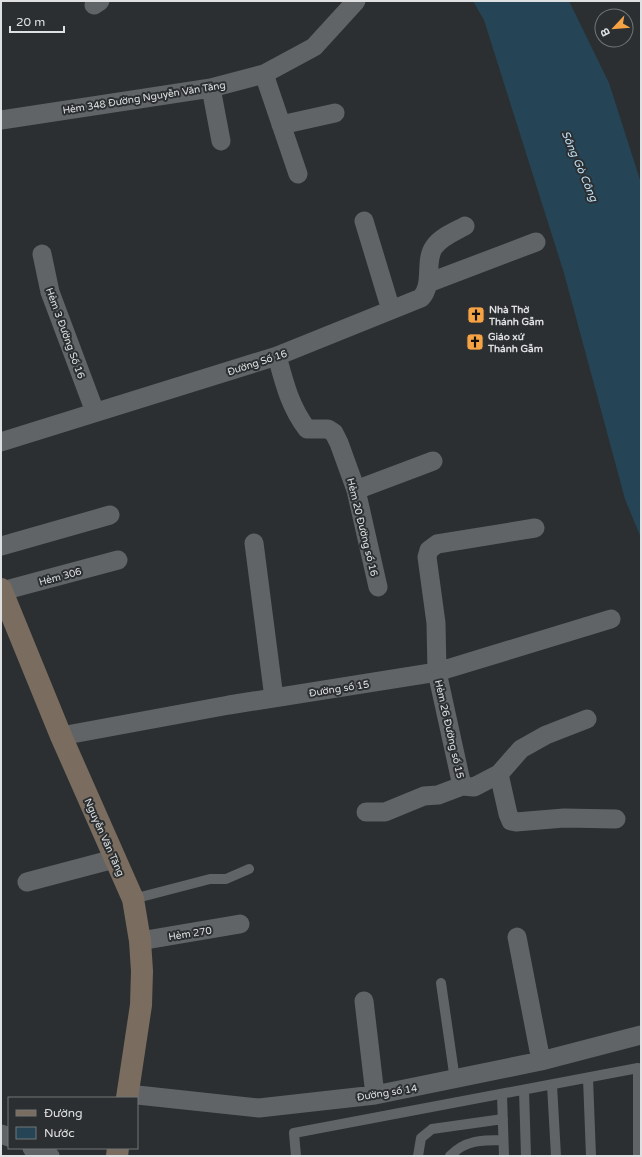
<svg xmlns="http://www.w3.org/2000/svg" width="642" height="1157" font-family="'Varela Round',sans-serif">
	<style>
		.water { fill: #254557 }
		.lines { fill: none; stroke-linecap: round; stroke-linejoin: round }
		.lane { stroke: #616467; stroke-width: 10 }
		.street { stroke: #616467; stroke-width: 19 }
		.secondary { stroke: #7a6d5f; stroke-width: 22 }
		.labels { text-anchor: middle; stroke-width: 4; stroke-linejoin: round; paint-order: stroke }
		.street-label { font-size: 10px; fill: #dee0e1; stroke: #2c2f31 }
		.poi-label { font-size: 10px; font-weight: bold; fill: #dee0e1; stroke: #2c2f31; text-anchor: start }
		.water-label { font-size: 11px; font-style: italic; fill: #bde0f6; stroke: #2c2f31 }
	</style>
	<rect width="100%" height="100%" fill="#2c2f31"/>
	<!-- water -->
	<path class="water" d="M 473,1 L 569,1 L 609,83 L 641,183 L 641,538 L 625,499 L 564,273 L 484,20 Z"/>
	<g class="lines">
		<!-- lane -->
		<path class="lane" d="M 133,899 L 210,879 L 226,879 L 249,869
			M 441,983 L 455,1080
			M 588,1078 L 591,1156
			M 552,1085 L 556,1156
			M 524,1090 L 526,1156
			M 502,1095 L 504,1156
			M 296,1156 L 294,1133 L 638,1068 L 638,1156
			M 418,1156 L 421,1138 L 432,1129 L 503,1119
			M 450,1156 C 465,1140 482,1140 503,1140"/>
		<!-- street -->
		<path class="street" d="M 94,5 L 100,1
			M 264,74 L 298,174
			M 211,88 L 221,141
			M 1,120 L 211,88 L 264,74 L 314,47 L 356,1
			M 281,125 L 335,113
			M 364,221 L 391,310
			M 42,254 L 50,292 L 95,412
			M 428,283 L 536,242
			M 277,356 C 284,382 290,407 307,429 L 328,429 L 334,433 L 339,443 L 356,490 L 378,587
			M 1,442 L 277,356 L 421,298 C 434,284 424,261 434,247 C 441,237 454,232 465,226
			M 356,490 L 433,461
			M 535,528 L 437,544 L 429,550 L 427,557 L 436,623 L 437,672 L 462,786 L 474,787 L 499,774 L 521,749 L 546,735 L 587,719
			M 254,543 L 274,698
			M 1,546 L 110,515
			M 2,591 L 118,560
			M 61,736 L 229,705 L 437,672 L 611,619
			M 499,774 L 508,814 L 511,821 L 516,822 L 564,818 L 616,819
			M 366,812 L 385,812 L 424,796 L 438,795 L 462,786
			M 27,882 L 114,859
			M 517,937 L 541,1061
			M 140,941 L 240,924
			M 364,1001 L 375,1095
			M 128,1094 L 259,1108 L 375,1095 L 541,1061 L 641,1035
			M 1,1134 L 9,1137
			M 32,1148 L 50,1156"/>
		<!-- secondary -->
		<path class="secondary" d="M 1,589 L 61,736 L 133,899 L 140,941 L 142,971 L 141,1005 L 127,1098
			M 117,1156 L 118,1148"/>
	</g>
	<!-- icons -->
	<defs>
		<g id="church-square" transform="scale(0.9)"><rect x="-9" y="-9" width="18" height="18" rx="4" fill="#f5a345" stroke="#2c2f31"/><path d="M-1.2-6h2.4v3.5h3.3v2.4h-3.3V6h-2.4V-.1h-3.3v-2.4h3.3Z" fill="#111"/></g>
	</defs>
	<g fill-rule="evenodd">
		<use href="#church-square" x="476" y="315"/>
		<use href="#church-square" x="475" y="342"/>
	</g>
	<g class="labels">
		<!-- street labels -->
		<g class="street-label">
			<text transform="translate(144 97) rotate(-9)" y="4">Hẻm 348 Đường Nguyễn Văn Tăng</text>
			<text transform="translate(66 333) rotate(70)" y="4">Hẻm 3 Đường Số 16</text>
			<text transform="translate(257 362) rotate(-18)" y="4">Đường Số 16</text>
			<text transform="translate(363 527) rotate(76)" y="4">Hẻm 20 Đường số 16</text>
			<text transform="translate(60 576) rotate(-15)" y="4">Hẻm 306</text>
			<text transform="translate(339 688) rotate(-9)" y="4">Đường số 15</text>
			<text transform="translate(450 729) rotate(77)" y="4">Hẻm 26 Đường số 15</text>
			<text transform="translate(105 837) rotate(66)" y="4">Nguyễn Văn Tăng</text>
			<text transform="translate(190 933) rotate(-9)" y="4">Hẻm 270</text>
			<text transform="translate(387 1092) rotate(-9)" y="4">Đường số 14</text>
		</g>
		<!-- poi labels -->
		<g class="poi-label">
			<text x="489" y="313">Nhà Thờ<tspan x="489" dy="12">Thánh Gẫm</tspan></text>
			<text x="488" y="340">Giáo xứ<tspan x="488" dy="12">Thánh Gẫm</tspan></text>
		</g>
		<!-- water labels -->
		<g class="water-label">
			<text transform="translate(580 166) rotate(67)" y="4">Sông Gò Công</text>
		</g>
	</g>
	<!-- border -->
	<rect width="642" height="1157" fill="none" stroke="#dee0e1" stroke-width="4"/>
	<!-- legend -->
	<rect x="8" y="1097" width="130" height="52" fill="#2c2f31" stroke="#737677"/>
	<rect x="16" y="1110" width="20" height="6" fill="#7a6d5f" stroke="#737677"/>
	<text x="44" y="1117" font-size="12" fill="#dee0e1">Đường</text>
	<rect x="16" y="1127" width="20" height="12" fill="#254557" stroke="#737677"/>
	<text x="44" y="1137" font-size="12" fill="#dee0e1">Nước</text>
	<!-- north arrow -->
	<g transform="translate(614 28) rotate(244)"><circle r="19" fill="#2c2f31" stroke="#737677"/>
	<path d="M0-3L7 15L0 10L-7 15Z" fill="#f5a345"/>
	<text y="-6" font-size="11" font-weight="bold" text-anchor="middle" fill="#dee0e1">B</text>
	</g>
	<!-- scale -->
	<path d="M10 26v6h54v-6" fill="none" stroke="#dee0e1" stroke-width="2"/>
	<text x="16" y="26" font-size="12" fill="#dee0e1" stroke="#2c2f31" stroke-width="3" paint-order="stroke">20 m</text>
</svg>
